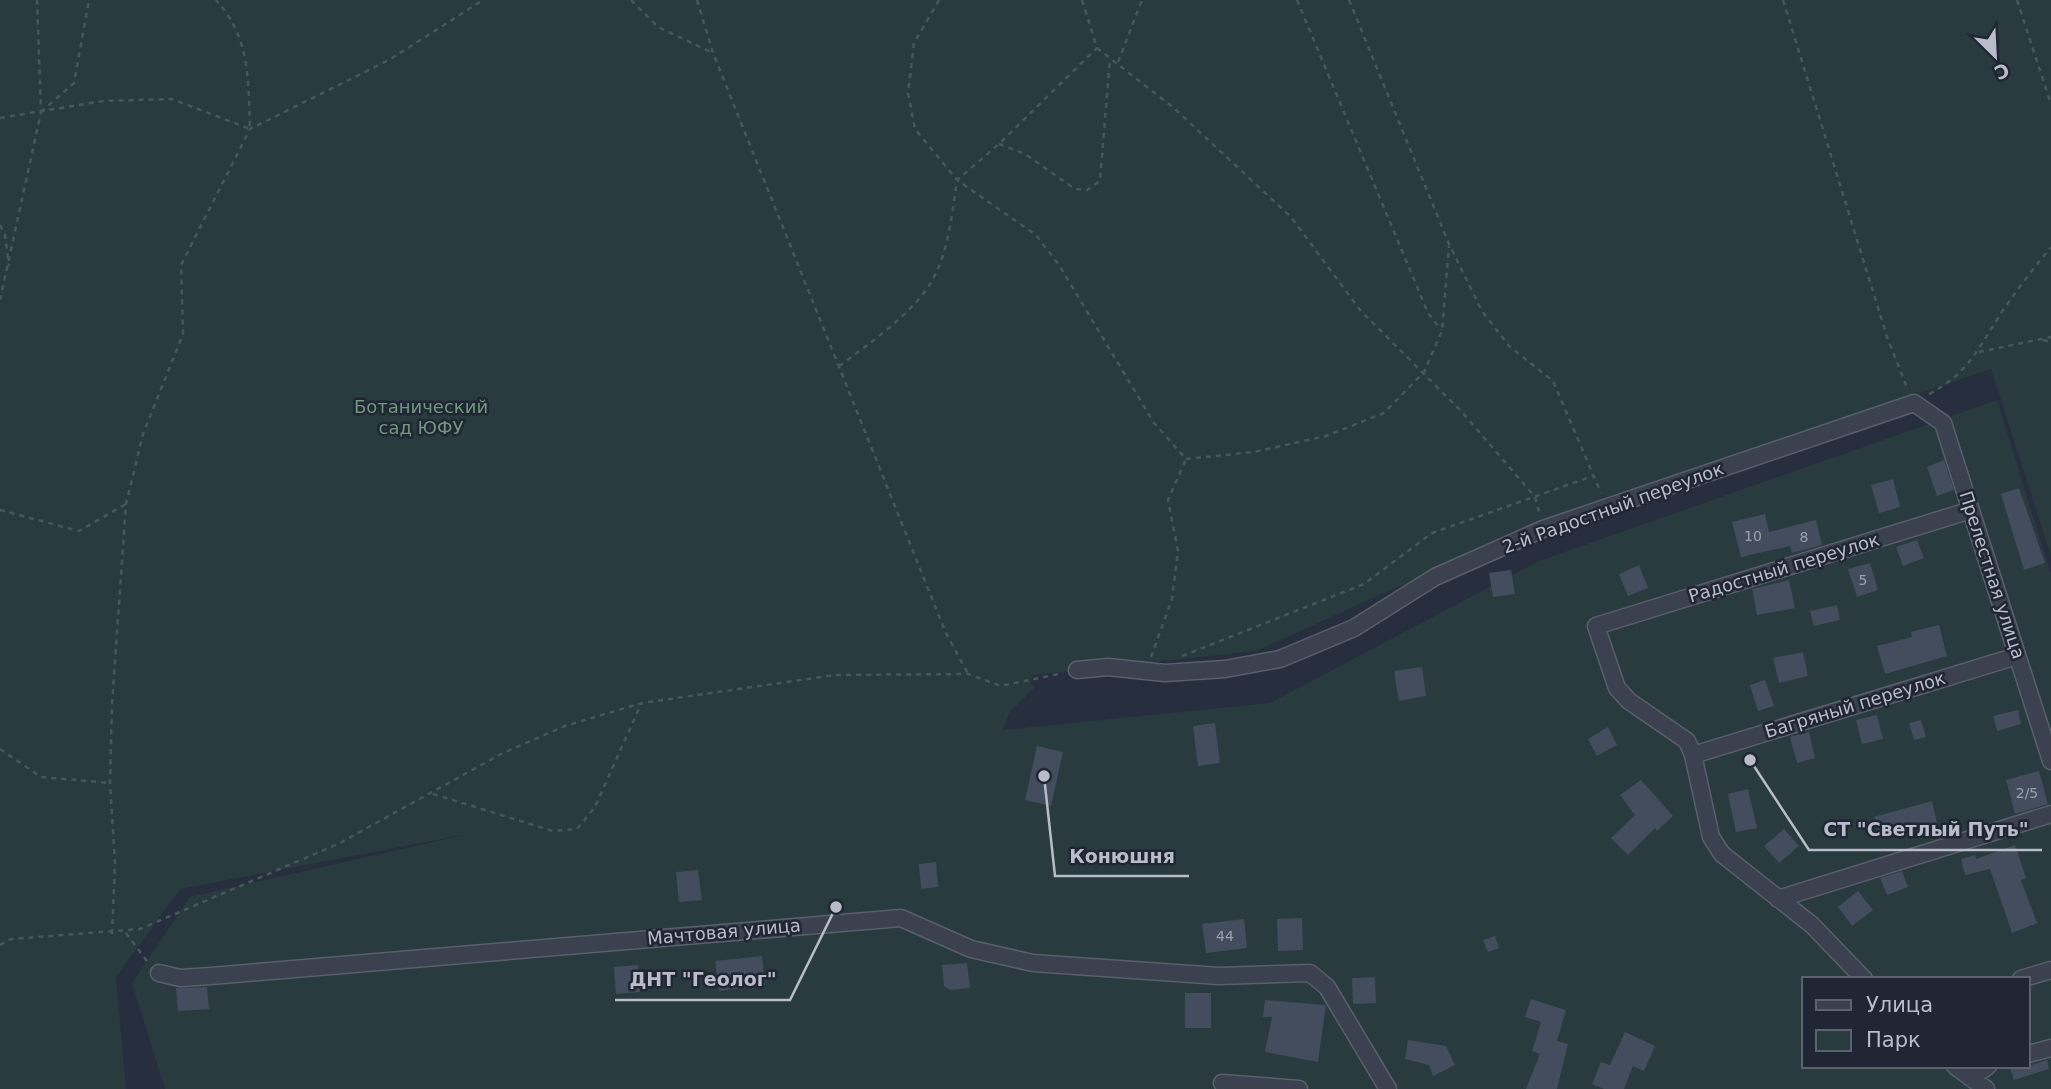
<svg xmlns="http://www.w3.org/2000/svg" width="2051" height="1089" font-family="'DejaVu Sans',sans-serif">
	<style>
		.green { fill: #293b3f; fill-rule: evenodd }
		.building { fill: #444d5d }
		.lines { fill: none; stroke-linecap: round; stroke-linejoin: round }
		.street-casing { stroke: #595f6c; stroke-width: 19 }
		.path { stroke: #47585c; stroke-width: 2.5; stroke-dasharray: 5 5; stroke-linecap: butt }
		.street { stroke: #3b414e; stroke-width: 16 }
		.labels { text-anchor: middle; stroke-width: 5; stroke-linejoin: round; paint-order: stroke }
		.number-label { font-size: 14px; fill: #9ba1ae }
		.park-label { font-size: 18px; fill: #71987d; stroke: #202633 }
		.street-label { font-size: 18px; fill: #b8bdc9; stroke: #202633 }
		.leader { fill: none; stroke: #b8bdc9; stroke-width: 2.5 }
		.callout-dot { fill: #b8bdc9; stroke: #202633; stroke-width: 2.5 }
		.callout-label { font-size: 19px; text-anchor: middle; font-weight: bold; fill: #b8bdc9; stroke: #202633; stroke-width: 5; stroke-linejoin: round; paint-order: stroke }
	</style>
	<rect width="100%" height="100%" fill="#272f3e"/>
	<!-- green -->
	<path class="green" d="M 0,0 L 2051,0 L 2051,556 L 1991,369 L 1527,528 L 1256,651 L 1033,675 L 1031,684 L 1035,687 L 1009,713 L 1003,730 L 1270,703 L 1539,561 L 1997,400 L 2051,574 L 2051,1089 L 165,1089 L 132,983 L 190,897 L 468,834 L 180,889 L 116,977 L 126,1089 L 0,1089 ZM 1804,979 L 2028,979 L 2028,1066 L 1804,1066 Z"/>
	<!-- building -->
	<path class="building" d="M 1944,460 L 1954,490 L 1937,496 L 1927,467 Z
		M 1893,479 L 1900,507 L 1879,513 L 1871,485 Z
		M 2019,488 L 2045,563 L 2024,570 L 2001,494 Z
		M 1765,514 L 1769,532 L 1816,520 L 1822,545 L 1792,553 L 1790,546 L 1741,557 L 1732,522 Z
		M 1917,540 L 1924,558 L 1903,566 L 1896,547 Z
		M 1870,563 L 1878,590 L 1857,597 L 1848,569 Z
		M 1639,565 L 1648,588 L 1628,596 L 1619,574 Z
		M 1511,570 L 1515,594 L 1493,597 L 1489,573 Z
		M 1789,580 L 1795,608 L 1757,615 L 1752,589 Z
		M 1837,605 L 1840,620 L 1814,626 L 1810,611 Z
		M 1939,625 L 1947,656 L 1885,674 L 1877,646 L 1912,637 L 1911,632 Z
		M 1803,652 L 1808,676 L 1779,683 L 1773,658 Z
		M 1422,667 L 1426,696 L 1399,701 L 1394,671 Z
		M 1765,680 L 1774,706 L 1758,711 L 1750,685 Z
		M 2018,710 L 2021,724 L 1997,731 L 1993,716 Z
		M 1877,715 L 1883,739 L 1862,744 L 1856,720 Z
		M 1921,720 L 1926,737 L 1914,740 L 1909,723 Z
		M 1215,723 L 1220,763 L 1198,766 L 1193,726 Z
		M 1608,727 L 1617,745 L 1597,756 L 1588,739 Z
		M 1809,732 L 1815,758 L 1797,763 L 1790,737 Z
		M 1037,746 L 1063,752 L 1051,806 L 1025,800 Z
		M 2039,771 L 2048,804 L 2015,814 L 2006,780 Z
		M 1641,780 L 1673,816 L 1657,831 L 1655,828 L 1628,855 L 1611,838 L 1635,815 L 1620,795 Z
		M 1748,789 L 1757,828 L 1736,832 L 1728,794 Z
		M 1932,801 L 1937,823 L 1881,838 L 1874,817 Z
		M 1784,829 L 1799,846 L 1779,863 L 1764,846 Z
		M 2015,845 L 2026,878 L 2021,880 L 2037,923 L 2012,933 L 1990,869 L 1965,875 L 1961,859 L 1975,855 L 1976,859 Z
		M 936,862 L 938,887 L 921,889 L 919,864 Z
		M 698,870 L 702,900 L 679,902 L 676,872 Z
		M 1902,871 L 1908,887 L 1887,895 L 1880,878 Z
		M 1858,891 L 1873,910 L 1852,926 L 1838,907 Z
		M 1302,918 L 1303,950 L 1278,951 L 1277,919 Z
		M 1244,919 L 1247,948 L 1206,953 L 1202,924 Z
		M 1495,936 L 1499,948 L 1488,952 L 1483,940 Z
		M 762,956 L 765,985 L 719,991 L 715,961 Z
		M 967,963 L 970,988 L 950,990 L 944,986 L 942,965 Z
		M 638,965 L 640,992 L 616,994 L 614,967 Z
		M 1375,977 L 1376,1003 L 1353,1004 L 1352,978 Z
		M 207,987 L 209,1009 L 178,1011 L 176,988 Z
		M 1185,993 L 1211,993 L 1211,1028 L 1185,1028 Z
		M 1531,999 L 1566,1010 L 1557,1041 L 1568,1044 L 1557,1089 L 1526,1089 L 1540,1054 L 1532,1051 L 1541,1022 L 1525,1017 Z
		M 1265,1000 L 1326,1005 L 1318,1062 L 1265,1052 L 1272,1017 L 1263,1017 Z
		M 1625,1032 L 1655,1046 L 1644,1071 L 1633,1066 L 1624,1089 L 1604,1089 L 1592,1084 L 1601,1062 L 1610,1065 Z
		M 1408,1040 L 1446,1046 L 1455,1065 L 1433,1076 L 1429,1065 L 1405,1059 Z
		M 2047,1060 L 2049,1069 L 2014,1080 L 2009,1066 L 2028,1066 Z"/>
	<g class="lines">
		<!-- street casing -->
		<g class="street-casing">
			<path id="street" d="M 1077,670 L 1108,667 L 1165,673 L 1225,669 L 1280,659 L 1354,628 L 1435,577 L 1543,529 L 1914,403 L 1943,423 L 2051,761
				M 1693,755 L 2017,656
				M 1778,899 L 2051,814
				M 159,973 L 180,978 L 211,976 L 901,918 L 971,949 L 1033,963 L 1219,976 L 1310,973 L 1327,987 L 1388,1089
				M 1864,979 L 1812,925 L 1722,854 L 1711,837 L 1693,755 L 1687,741 L 1629,701 L 1617,688 L 1596,626 L 1971,510
				M 2021,979 L 2051,970
				M 2028,1054 L 2051,1048
				M 1955,1066 L 1986,1089
				M 1971,1078 L 1988,1066
				M 1222,1083 L 1299,1089"/>
		</g>
		<!-- path -->
		<path class="path" d="M 631,0 L 658,27 L 713,53
			M 697,0 L 713,53 L 945,631 L 968,674
			M 939,0 L 914,43 L 908,93 L 915,129 L 957,180 L 1036,235 L 1059,265 L 1154,423 L 1186,459
			M 1082,0 L 1097,48 L 1175,109 L 1291,217 L 1360,310 L 1462,412 L 1535,497 L 1540,515
			M 1297,0 L 1428,313 L 1441,330
			M 1349,0 L 1449,244 L 1482,311 L 1509,346 L 1553,381 L 1601,493
			M 1783,0 L 1887,337 L 1908,390
			M 2017,0 L 2051,104
			M 1118,62 L 1142,0
			M 41,112 L 74,83 L 89,0
			M 0,118 L 103,101 L 172,99 L 250,129 C 248,81 251,38 216,0
			M 999,144 L 1025,154 L 1075,189 L 1087,190 L 1100,181 L 1110,58
			M 0,225 L 5,235 L 9,266
			M 0,300 L 41,112 L 37,0
			M 2043,340 L 2051,342
			M 1979,352 L 2051,337
			M 839,366 C 869,344 915,312 933,279 C 949,249 952,213 957,180 L 999,144 L 1097,48
			M 1929,394 C 1966,375 1977,351 1998,318 C 2014,293 2033,269 2051,247
			M 1186,459 L 1254,452 L 1326,436 L 1384,413 L 1424,372 L 1442,331 L 1449,246
			M 0,510 L 79,531 L 126,504
			M 1182,656 L 1364,584 L 1432,533 L 1593,476
			M 1151,657 L 1172,599 L 1178,551 L 1168,500 L 1186,459
			M 0,749 L 41,777 L 110,783
			M 433,794 L 553,831 L 577,829 L 595,807 L 641,704
			M 126,933 L 149,964
			M 112,934 L 115,863 L 110,783 L 112,704 L 126,504 L 143,434 L 183,334 L 181,265 L 250,129 L 389,60 L 483,0
			M 0,945 L 11,939 L 140,929 L 338,844 L 501,754 L 565,726 L 642,703 L 835,675 L 968,674 L 1001,686 L 1063,673"/>
		<!-- street -->
		<use href="#street" class="street"/>
	</g>
	<g class="labels">
		<!-- number labels -->
		<g class="number-label">
			<text x="1753" y="541">10</text>
			<text x="1804" y="542">8</text>
			<text x="1863" y="585">5</text>
			<text x="2027" y="798">2/5</text>
			<text x="1225" y="941">44</text>
		</g>
		<!-- park labels -->
		<g class="park-label">
			<text x="421" y="413">Ботанический<tspan x="421" dy="21">сад ЮФУ</tspan></text>
		</g>
		<!-- street labels -->
		<g class="street-label">
			<text transform="translate(1613 508) rotate(-20)" y="6">2-й Радостный переулок</text>
			<text transform="translate(1784 568) rotate(-17)" y="6">Радостный переулок</text>
			<text transform="translate(1992 575) rotate(72)" y="6">Прелестная улица</text>
			<text transform="translate(1855 705) rotate(-17)" y="6">Багряный переулок</text>
			<text transform="translate(724 932) rotate(-5)" y="6">Мачтовая улица</text>
		</g>
	</g>
	<!-- callouts -->
	<path class="leader" d="M1750 760L1809 850H2042M1044 776L1055 876H1189M836 907L790 1000H615"/>
	<g class="callout-dot">
		<circle cx="1750" cy="760" r="7"/>
		<circle cx="1044" cy="776" r="7"/>
		<circle cx="836" cy="907" r="7"/>
	</g>
	<g class="callout-label">
		<text x="1926" y="836">СТ "Светлый Путь"</text>
		<text x="1122" y="863">Конюшня</text>
		<text x="703" y="986">ДНТ "Геолог"</text>
	</g>
	<!-- legend -->
	<rect x="1802" y="977" width="228" height="91" fill="#202633" stroke="#5d626f" stroke-width="2"/>
	<rect x="1816" y="1000" width="35" height="10" fill="#3b414e" stroke="#5d626f" stroke-width="2"/>
	<text x="1866" y="1012" font-size="21" fill="#b8bdc9">Улица</text>
	<rect x="1816" y="1030" width="35" height="21" fill="#293b3f" stroke="#5d626f" stroke-width="2"/>
	<text x="1866" y="1047" font-size="21" fill="#b8bdc9">Парк</text>
	<!-- north arrow -->
	<g transform="translate(1995 56) rotate(156)" stroke="#202633" stroke-width="5" paint-order="stroke">
	<path d="M0-5L12 26L0 18L-12 26Z" fill="#b8bdc9"/>
	<text y="-10" font-size="19" font-weight="bold" text-anchor="middle" fill="#b8bdc9">С</text>
	</g>
</svg>
